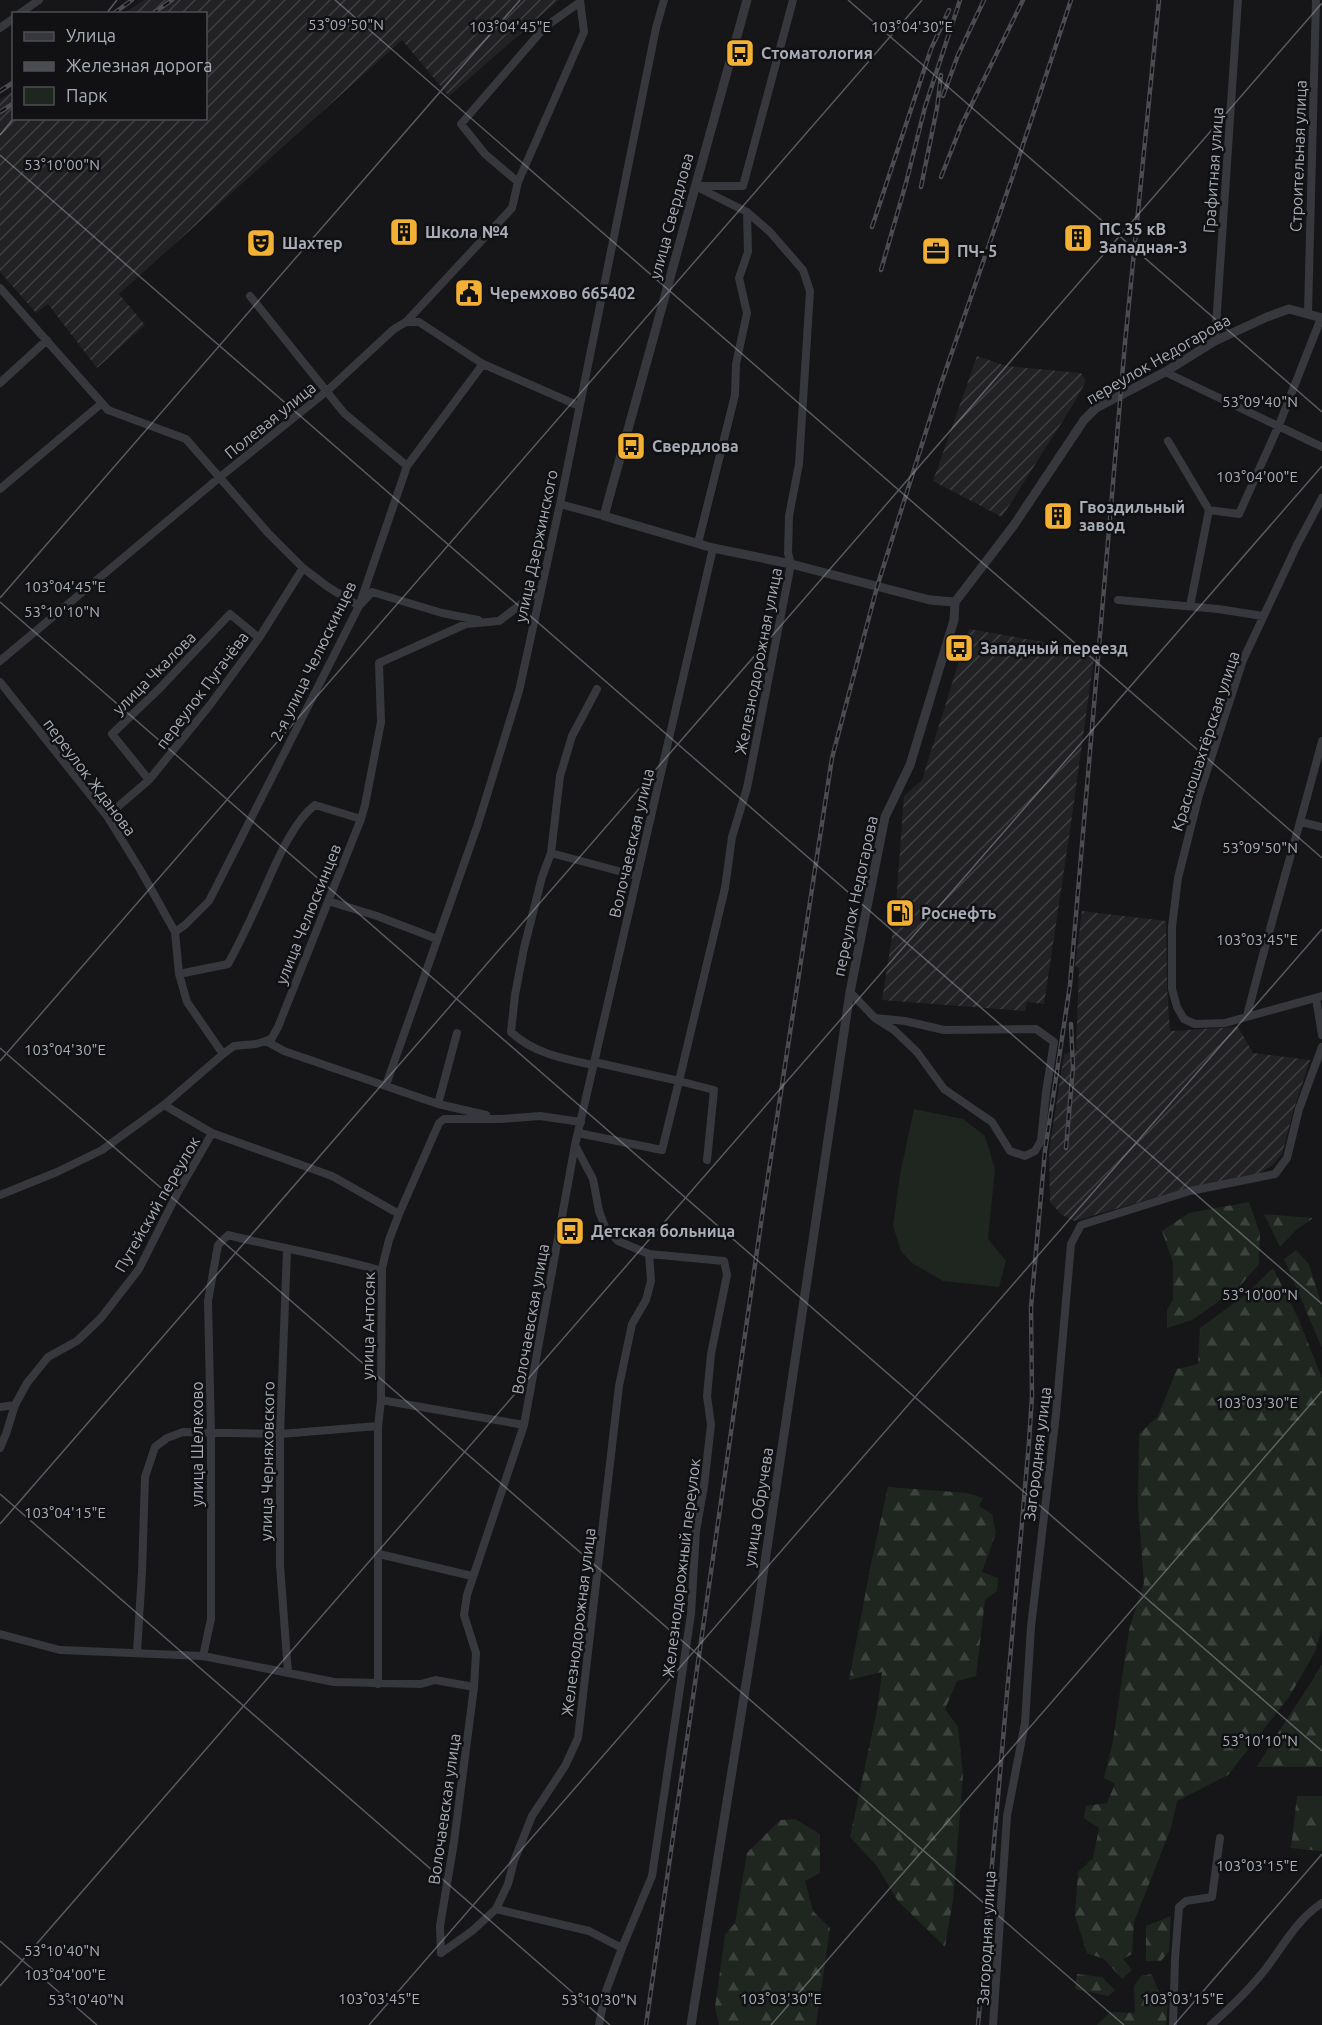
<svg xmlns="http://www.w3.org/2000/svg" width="1322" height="2025" font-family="Ubuntu,sans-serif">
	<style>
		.industrial { fill: url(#industrial-furrows) }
		.green { fill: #1e261f }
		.forest { fill: url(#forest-firs) }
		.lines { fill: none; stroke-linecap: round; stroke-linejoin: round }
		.minor { stroke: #37383d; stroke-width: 8 }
		.tertiary { stroke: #37383d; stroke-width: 9 }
		.rail-casing { stroke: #4a4c52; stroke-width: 4.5 }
		.rail { stroke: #111113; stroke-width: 2; stroke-dasharray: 7; stroke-linecap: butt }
		.ticks { fill: none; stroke: #a8adb8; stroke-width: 1.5; stroke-opacity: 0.45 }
		.labels { text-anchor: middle; stroke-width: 5; stroke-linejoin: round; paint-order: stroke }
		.poi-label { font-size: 16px; font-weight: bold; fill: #a8adb8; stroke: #111113; text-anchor: start }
		.street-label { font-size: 16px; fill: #a8adb8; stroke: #111113 }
		.ticks-label { font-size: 15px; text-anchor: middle; fill: #a8adb8; stroke: #111113; stroke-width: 5; stroke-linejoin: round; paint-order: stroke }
	</style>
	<defs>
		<pattern id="industrial-furrows" width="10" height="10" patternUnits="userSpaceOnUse" patternTransform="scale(1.5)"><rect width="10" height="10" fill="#222225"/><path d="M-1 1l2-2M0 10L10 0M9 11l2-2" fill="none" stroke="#3f3f43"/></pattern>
		<pattern id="forest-firs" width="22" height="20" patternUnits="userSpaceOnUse" patternTransform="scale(1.5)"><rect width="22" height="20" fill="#1e261f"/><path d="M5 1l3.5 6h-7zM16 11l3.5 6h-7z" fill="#3c433d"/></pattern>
	</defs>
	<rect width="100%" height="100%" fill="#161618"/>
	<!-- industrial -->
	<path class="industrial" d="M 144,0 L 559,0 L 449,96 L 402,40 L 119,294 L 145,325 L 97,368 L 48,304 L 36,313 L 0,272 L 0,100 L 13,91 L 14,118 L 206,118 L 206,14 L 124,13 Z
		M 977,356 L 1006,366 L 1081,373 L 1086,381 L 1074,403 L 1002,517 L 933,481 Z
		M 969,629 L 1095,651 L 1069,837 L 1044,1004 L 1027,1002 L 1025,1011 L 882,1000 L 895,918 L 904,796 L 922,780 Z
		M 1082,911 L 1166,921 L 1167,987 L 1170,1031 L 1238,1027 L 1253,1053 L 1310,1060 L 1294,1109 L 1282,1154 L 1273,1165 L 1260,1173 L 1192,1187 L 1074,1221 L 1061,1214 L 1050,1202 L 1049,1152 L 1064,1054 L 1076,1050 L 1079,968 L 1075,966 Z"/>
	<!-- green -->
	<path class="green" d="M 914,1109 L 963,1119 L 985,1136 L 995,1169 L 988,1239 L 1006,1261 L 999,1287 L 943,1281 L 912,1263 L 901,1251 L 893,1226 L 900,1175 Z"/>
	<!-- forest -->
	<path class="forest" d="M 1249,1202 L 1260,1233 L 1259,1264 L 1238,1288 L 1192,1320 L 1167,1328 L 1167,1310 L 1173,1299 L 1173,1263 L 1162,1231 L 1189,1213 Z
		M 1264,1214 L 1313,1218 L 1296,1230 L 1280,1247 Z
		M 1296,1250 L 1309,1264 L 1322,1306 L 1322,1348 L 1284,1259 Z
		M 1273,1268 L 1298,1318 L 1322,1378 L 1322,1628 L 1315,1652 L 1289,1697 L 1228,1775 L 1177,1801 L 1171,1828 L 1134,1922 L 1132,1954 L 1123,1959 L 1132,1970 L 1122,1979 L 1104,1959 L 1087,1953 L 1075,1916 L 1078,1872 L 1093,1858 L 1099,1828 L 1084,1818 L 1086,1806 L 1107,1803 L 1115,1784 L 1104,1778 L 1113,1741 L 1129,1630 L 1144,1583 L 1138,1505 L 1139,1434 L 1158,1416 L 1177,1369 L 1198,1364 L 1200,1328 L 1244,1296 Z
		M 888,1487 L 967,1493 L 983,1498 L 979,1506 L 992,1514 L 996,1533 L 982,1572 L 998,1578 L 997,1591 L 985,1600 L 976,1676 L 957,1681 L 945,1709 L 958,1727 L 963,1775 L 953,1900 L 945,1947 L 898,1901 L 876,1865 L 850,1837 L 877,1710 L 882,1672 L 849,1680 L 871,1564 Z
		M 1322,1664 L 1322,1767 L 1257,1767 C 1277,1732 1301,1700 1322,1664 Z
		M 1297,1796 L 1322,1796 L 1322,1851 L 1291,1848 Z
		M 795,1819 L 820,1834 L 820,1873 L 805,1881 L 813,1911 L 830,1928 L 816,2025 L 719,2025 L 715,2007 L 725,1935 L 735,1923 L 747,1853 L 780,1820 Z
		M 1171,1916 L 1169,1951 L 1161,1961 L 1146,1961 L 1146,1926 Z
		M 1077,1974 L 1102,1977 L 1115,1990 L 1108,1996 L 1075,1989 Z
		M 1152,1974 L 1158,1990 L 1168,2001 L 1166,2025 L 1097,2025 L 1110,2012 L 1135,2013 L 1134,1986 L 1141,1976 Z"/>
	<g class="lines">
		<!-- minor -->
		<path class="minor" d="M 19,14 L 39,0
			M 0,28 L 14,18
			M 518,182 L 485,154 L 461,124 L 545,27 L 580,2
			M 695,186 L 747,212 L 770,232 L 803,270 L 810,291 L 799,464 L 789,516 L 788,553 L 791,564 L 747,788 L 732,837 L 725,888 L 679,1081 L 714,1090 L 707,1160
			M 697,186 L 743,186 L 793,0
			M 0,288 L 108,410 L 186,439 L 268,533 L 303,568 L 328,587 L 359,606 L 372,592 L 442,613 L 478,620
			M 250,296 L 344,413 L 407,466
			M 1308,313 L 1316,0
			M 406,322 L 512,208 L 518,182 L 584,32 L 580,0
			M 1215,341 L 1238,0
			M 1165,372 L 1322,447
			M 0,383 L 47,340
			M 1168,441 L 1209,510 L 1190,606
			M 0,489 L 102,403
			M 1322,498 L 1297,545 L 1243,660 L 1199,795 L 1178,878 L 1172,927 L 1172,989 L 1177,1007 L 1184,1019 L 1195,1024 L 1225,1023 L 1322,996
			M 560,504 L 604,516
			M 1209,510 L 1239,514 L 1279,425 L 1321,318
			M 698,543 L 735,395 L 736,364 L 747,313 L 739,278 L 748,252 L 747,212
			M 1118,600 L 1218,609 L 1263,616
			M 0,661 L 220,477 L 327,391 L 394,329 L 406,322 L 419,322 L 483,364 L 579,406
			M 0,682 L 107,816 L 141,871 L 175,932 L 179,974 L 187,1002 L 223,1054
			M 149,780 L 112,734 L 160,688 L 230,614 L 259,638
			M 107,816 L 149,780 L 210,705 L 259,638 L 303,568
			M 1301,822 L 1322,827
			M 551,853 L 637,876
			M 328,901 L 377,916 L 437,939
			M 175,932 L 185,925 L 209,901 L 359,606 L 407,466 L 483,364
			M 179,974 L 228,964 C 239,944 249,923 259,901 C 272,873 290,824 315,805 L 361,819
			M 850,992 L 875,1018 L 894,1030 L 917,1052 L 944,1089 L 992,1122 L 1010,1151 L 1025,1156 L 1035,1151 L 1041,1141 L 1046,1092 L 1054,1042 L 1036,1029 L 944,1030 L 905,1021 L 875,1018
			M 1316,998 L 1322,1035
			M 1247,1016 C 1270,924 1298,833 1322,741
			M 266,1041 L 284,1051 L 438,1104 L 486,1115
			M 593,1065 C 564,1059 533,1053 511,1032 L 515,995 L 524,948 L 542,877 L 551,853 L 560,776 L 572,736 L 597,689
			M 386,1085 L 478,824 L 519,691 L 560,504 L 656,28 L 664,0
			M 438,1104 L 457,1033
			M 164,1105 L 212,1133 L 332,1176 L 399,1214
			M 578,1133 L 662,1150 L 679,1081 L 594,1062
			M 575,1145 L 593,1179 L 599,1211 L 605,1227 L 618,1241 L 649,1254 L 724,1261 L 727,1275 L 711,1354 L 707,1396 L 711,1425 L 704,1486 L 696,1531 L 691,1614 L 652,1876 L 622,1948 L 605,1994 L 599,2025
			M 0,1195 L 57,1172 L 102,1150 L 164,1105 L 223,1054 L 234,1046 L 256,1044 L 266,1041 L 272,1038 L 278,1027 L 361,819 L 365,805 L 381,722 L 379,663 L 466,624 L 499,621 L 541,589
			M 287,1250 L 280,1434 L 280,1565 L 288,1673
			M 381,1400 L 524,1425
			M 0,1407 L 15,1405
			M 0,1448 L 6,1434 L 15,1405 L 27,1383 L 48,1357 L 77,1341 L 101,1318 L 139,1269 L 178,1192 L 212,1133
			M 379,1554 L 472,1576
			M 0,1634 L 60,1650 L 203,1656 L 334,1682 L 421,1684 L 435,1680 L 474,1687
			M 137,1652 L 142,1572 L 145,1477 L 155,1447 L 167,1438 L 183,1432 L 280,1434 L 378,1426
			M 203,1656 L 211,1619 L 211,1434 L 208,1301 L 218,1245 L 228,1235 C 279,1248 332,1256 382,1271
			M 378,1684 L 378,1427 L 381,1400 L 382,1268 L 389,1240 L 399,1214 L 439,1123 L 444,1119 L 501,1119 L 540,1116 L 581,1122
			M 496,1909 L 589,1931 L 622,1948
			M 441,1953 L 440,1926 L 454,1842 L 474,1687 L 476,1653 L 464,1615 L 467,1595 L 524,1425 L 575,1145 L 713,548
			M 441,1953 L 472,1931 L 496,1909 L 508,1884 L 514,1861 L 532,1816 L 565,1766 L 578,1738 L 619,1386 L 632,1324 L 646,1300 L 651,1281 L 649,1254
			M 993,2025 L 1007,1816 L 1025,1723 L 1031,1627 L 1056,1414 L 1071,1244 L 1081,1225 L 1190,1191 L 1275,1174 L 1287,1158 L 1299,1109 L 1322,1047
			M 1173,2025 L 1175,1959 L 1179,1907 L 1186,1901 L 1212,1897 L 1220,1838
			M 1211,2025 C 1230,2008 1248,1991 1264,1971 C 1282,1948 1296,1920 1322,1903"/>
		<!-- tertiary -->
		<path class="tertiary" d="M 747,0 L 604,516 L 713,548 L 791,564 L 930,600 L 955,602
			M 691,2025 L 756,1622 L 850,992 L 885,817 L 910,765 L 954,620 L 955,602 L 1014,525 L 1084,420 L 1096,408 L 1165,372 L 1215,341 L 1267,317 L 1289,309 L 1322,318"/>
		<!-- rail casing -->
		<g class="rail-casing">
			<path id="rail" d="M 113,14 L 132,0
				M 152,14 L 172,0
				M 0,91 L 14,82
				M 943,96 L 958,55 L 984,0
				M 0,112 L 14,103
				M 941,177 L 961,126 L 1023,0
				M 921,187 L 937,108 L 941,75
				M 872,227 L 931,49 L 949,10
				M 881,270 L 906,183 L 925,107 L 960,0
				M 1066,1148 L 1073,1067 L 1071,1024
				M 646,2025 L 762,1216 L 832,758 L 877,587 L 941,384 L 1012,178 L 1071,0
				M 978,2025 L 1029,1442 L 1032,1396 L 1031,1307 L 1045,1151 L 1070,985 L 1125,343 L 1159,0"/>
		</g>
		<!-- rail -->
		<use href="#rail" class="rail"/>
	</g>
	<!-- ticks -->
	<path class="ticks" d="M 335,0 L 1322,858M 848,0 L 1322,412M 106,14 L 117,0M 0,135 L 14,118M 0,155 L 1322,1304M 0,598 L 520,0M 0,602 L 1322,1751M 0,1048 L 1124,2025M 0,1061 L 922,0M 0,1494 L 610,2025M 0,1524 L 1322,3M 0,1941 L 97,2025M 0,1986 L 1322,466M 369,2025 L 1322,929M 771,2025 L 1322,1391M 1174,2025 L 1322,1854"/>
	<!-- icons -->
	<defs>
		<g id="bus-square" transform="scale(1.5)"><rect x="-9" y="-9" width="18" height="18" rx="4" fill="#f2b134" stroke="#111113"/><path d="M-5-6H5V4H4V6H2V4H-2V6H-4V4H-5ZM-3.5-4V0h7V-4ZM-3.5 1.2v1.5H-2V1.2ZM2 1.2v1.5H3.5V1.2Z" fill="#111"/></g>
		<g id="building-square" transform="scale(1.5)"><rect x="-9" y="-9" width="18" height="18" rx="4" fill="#f2b134" stroke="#111113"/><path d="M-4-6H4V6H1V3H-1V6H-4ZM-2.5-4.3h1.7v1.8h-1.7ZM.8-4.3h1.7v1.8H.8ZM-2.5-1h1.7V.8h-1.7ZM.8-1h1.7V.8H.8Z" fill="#111"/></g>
		<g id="theatre-square" transform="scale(1.5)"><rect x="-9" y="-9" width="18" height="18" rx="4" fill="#f2b134" stroke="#111113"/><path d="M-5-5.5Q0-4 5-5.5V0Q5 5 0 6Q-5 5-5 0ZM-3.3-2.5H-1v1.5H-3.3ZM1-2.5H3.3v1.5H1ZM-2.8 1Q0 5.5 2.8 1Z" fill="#111"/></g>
		<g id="office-square" transform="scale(1.5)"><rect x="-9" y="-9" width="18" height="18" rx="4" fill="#f2b134" stroke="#111113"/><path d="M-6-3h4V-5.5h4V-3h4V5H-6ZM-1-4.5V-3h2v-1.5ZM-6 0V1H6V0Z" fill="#111"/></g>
		<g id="civic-square" transform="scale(1.5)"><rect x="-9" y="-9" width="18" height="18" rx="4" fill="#f2b134" stroke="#111113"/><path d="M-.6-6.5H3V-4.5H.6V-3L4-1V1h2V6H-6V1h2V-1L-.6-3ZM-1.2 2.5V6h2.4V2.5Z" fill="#111"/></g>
		<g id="fuel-square" transform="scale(1.5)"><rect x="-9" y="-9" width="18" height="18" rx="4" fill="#f2b134" stroke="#111113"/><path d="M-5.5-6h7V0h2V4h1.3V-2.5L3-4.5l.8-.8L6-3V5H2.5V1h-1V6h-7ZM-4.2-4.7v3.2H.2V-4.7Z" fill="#111"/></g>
	</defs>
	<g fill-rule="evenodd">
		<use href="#bus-square" x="740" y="53"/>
		<use href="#building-square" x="404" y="232"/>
		<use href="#building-square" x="1078" y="238"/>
		<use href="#theatre-square" x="261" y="243"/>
		<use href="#office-square" x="936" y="251"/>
		<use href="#civic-square" x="469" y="293"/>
		<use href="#bus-square" x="631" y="446"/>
		<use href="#building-square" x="1058" y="516"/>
		<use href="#bus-square" x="959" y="648"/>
		<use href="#fuel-square" x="900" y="913"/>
		<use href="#bus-square" x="570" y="1231"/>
	</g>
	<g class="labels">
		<!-- poi labels -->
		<g class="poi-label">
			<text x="761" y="59">Стоматология</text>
			<text x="1099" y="235">ПС 35 кВ<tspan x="1099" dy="18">Западная-3</tspan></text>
			<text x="425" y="238">Школа №4</text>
			<text x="282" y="249">Шахтер</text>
			<text x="957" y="257">ПЧ- 5</text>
			<text x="490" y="299">Черемхово 665402</text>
			<text x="652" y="452">Свердлова</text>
			<text x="1079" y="513">Гвоздильный<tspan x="1079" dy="18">завод</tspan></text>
			<text x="980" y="654">Западный переезд</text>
			<text x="921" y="919">Роснефть</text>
			<text x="591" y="1237">Детская больница</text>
		</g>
		<!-- street labels -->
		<g class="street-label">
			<text transform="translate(1298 156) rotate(-88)" y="6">Строительная улица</text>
			<text transform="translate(1213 170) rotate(-86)" y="6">Графитная улица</text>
			<text transform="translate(671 216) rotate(-75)" y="6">улица Свердлова</text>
			<text transform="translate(1158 359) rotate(-30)" y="6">переулок Недогарова</text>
			<text transform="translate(270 420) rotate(-39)" y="6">Полевая улица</text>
			<text transform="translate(536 546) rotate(-78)" y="6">улица Дзержинского</text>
			<text transform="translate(313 661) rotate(-64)" y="6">2-я улица Челюскинцев</text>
			<text transform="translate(758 661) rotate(-79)" y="6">Железнодорожная улица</text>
			<text transform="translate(154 673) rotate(-45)" y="6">улица Чкалова</text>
			<text transform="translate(202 690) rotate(-53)" y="6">переулок Пугачёва</text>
			<text transform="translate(1205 741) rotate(-72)" y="6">Красношахтёрская улица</text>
			<text transform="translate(90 777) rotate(53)" y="6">переулок Жданова</text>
			<text transform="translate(631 843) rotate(-77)" y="6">Волочаевская улица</text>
			<text transform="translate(855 896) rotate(-78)" y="6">переулок Недогарова</text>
			<text transform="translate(308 914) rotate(-68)" y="6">улица Челюскинцев</text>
			<text transform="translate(157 1204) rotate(-60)" y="6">Путейский переулок</text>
			<text transform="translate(530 1319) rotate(-80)" y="6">Волочаевская улица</text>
			<text transform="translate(368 1326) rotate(-89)" y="6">улица Антосяк</text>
			<text transform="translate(197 1444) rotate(-90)" y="6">улица Шелехово</text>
			<text transform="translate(1037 1454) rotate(-83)" y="6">Загородняя улица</text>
			<text transform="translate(267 1461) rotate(-89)" y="6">улица Черняховского</text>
			<text transform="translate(758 1507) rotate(-81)" y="6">улица Обручева</text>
			<text transform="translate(681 1568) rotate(-83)" y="6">Железнодорожный переулок</text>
			<text transform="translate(578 1622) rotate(-83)" y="6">Железнодорожная улица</text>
			<text transform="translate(444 1809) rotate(-82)" y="6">Волочаевская улица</text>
			<text transform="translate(986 1938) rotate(-87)" y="6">Загородняя улица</text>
		</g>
	</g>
	<g class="ticks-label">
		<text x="346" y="30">53°09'50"N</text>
		<text x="510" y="32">103°04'45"E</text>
		<text x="912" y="32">103°04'30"E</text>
		<text x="62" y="170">53°10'00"N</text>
		<text x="1260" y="407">53°09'40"N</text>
		<text x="1257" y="482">103°04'00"E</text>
		<text x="65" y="592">103°04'45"E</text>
		<text x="62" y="617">53°10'10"N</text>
		<text x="1260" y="853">53°09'50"N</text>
		<text x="1257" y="945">103°03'45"E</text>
		<text x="65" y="1055">103°04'30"E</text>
		<text x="1260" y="1300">53°10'00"N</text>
		<text x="1257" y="1408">103°03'30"E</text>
		<text x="65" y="1518">103°04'15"E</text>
		<text x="1260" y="1746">53°10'10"N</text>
		<text x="1257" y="1871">103°03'15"E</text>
		<text x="62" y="1956">53°10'40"N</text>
		<text x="65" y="1980">103°04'00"E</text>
		<text x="379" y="2004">103°03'45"E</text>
		<text x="781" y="2004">103°03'30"E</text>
		<text x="1183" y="2004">103°03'15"E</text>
		<text x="86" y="2005">53°10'40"N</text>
		<text x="599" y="2005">53°10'30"N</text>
	</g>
	<!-- legend -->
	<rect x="12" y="12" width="195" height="108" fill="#111113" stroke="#4d4f55" stroke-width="1.5"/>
	<rect x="24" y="32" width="30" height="9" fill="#37383d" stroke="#4d4f55" stroke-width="1.5"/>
	<text x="66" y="42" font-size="18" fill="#a8adb8">Улица</text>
	<rect x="24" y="62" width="30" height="9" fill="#4a4c52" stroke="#4d4f55" stroke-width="1.5"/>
	<text x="66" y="72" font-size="18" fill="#a8adb8">Железная дорога</text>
	<rect x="24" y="87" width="30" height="18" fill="#1e261f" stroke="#4d4f55" stroke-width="1.5"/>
	<text x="66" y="102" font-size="18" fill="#a8adb8">Парк</text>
</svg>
